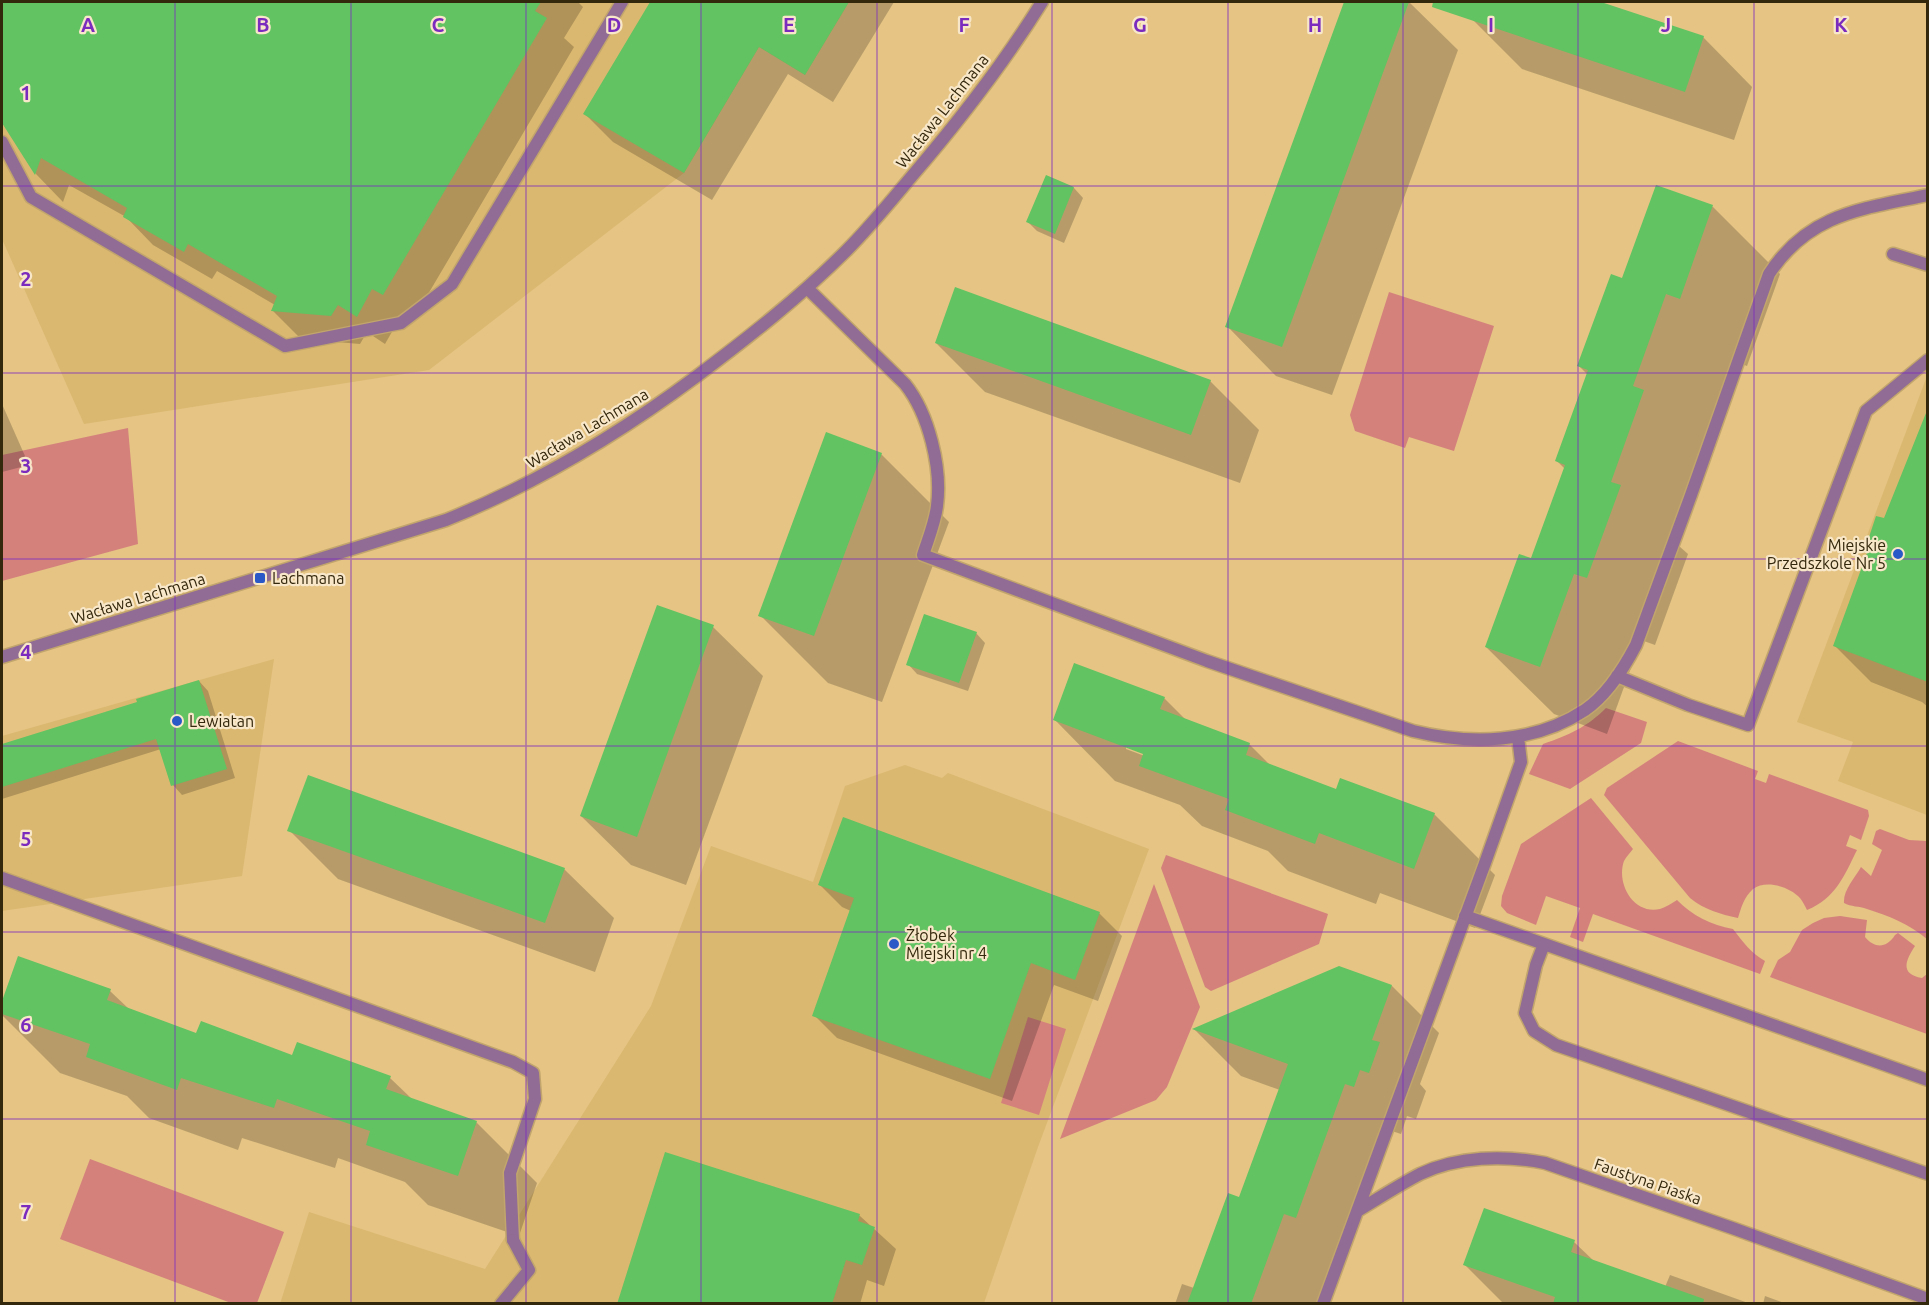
<svg xmlns="http://www.w3.org/2000/svg" width="1929" height="1305" font-family="Ubuntu,sans-serif">
	<style>
		.built { fill: #dbb870 }
		.green { fill: #d4817c }
		.shadow { fill: #0003; fill-rule: evenodd }
		.building { fill: #61c361 }
		.lines { fill: none; stroke-linecap: round; stroke-linejoin: round }
		.service-casing { stroke: #c1a56c; stroke-width: 15 }
		.minor-casing { stroke: #c1a56c; stroke-width: 15 }
		.service { stroke: #916c94; stroke-width: 12 }
		.minor { stroke: #916c94; stroke-width: 12 }
		.grid { fill: none; stroke: #7b2cbf; stroke-width: 1.5; stroke-opacity: 0.55 }
		.poi-dot { fill: #2a59c7; stroke: #f8e7c8; stroke-width: 2 }
		.labels { text-anchor: middle; stroke-width: 4.5; stroke-linejoin: round; paint-order: stroke }
		.street-label { font-size: 16px; fill: #33270c; stroke: #f8e7c8 }
		.poi-label { font-size: 16px; fill: #33270c; stroke: #f8e7c8; text-anchor: start }
		.grid-label { font-size: 20px; text-anchor: middle; font-weight: bold; fill: #7b2cbf; stroke: #f8e7c8; stroke-width: 4.5; stroke-linejoin: round; paint-order: stroke }
	</style>
	<rect width="100%" height="100%" fill="#e5c484"/>
	<!-- built -->
	<path class="built" d="M 2,2 L 849,2 L 805,75 L 759,47 L 684,173 L 429,370 L 84,424 L 2,239 Z
		M 1927,376 L 1927,815 L 1838,781 L 1853,742 L 1797,722 Z
		M 274,659 L 242,876 L 2,911 L 2,736 Z
		M 905,765 L 942,778 L 948,773 L 1149,849 L 1038,1147 L 984,1303 L 280,1304 L 309,1212 L 485,1269 L 651,1006 L 711,846 L 813,882 L 845,786 Z"/>
	<!-- green -->
	<path class="green" d="M 1389,292 L 1494,326 L 1454,451 L 1409,437 L 1405,448 L 1355,431 L 1350,415 Z
		M 128,428 L 138,544 L 2,581 L 2,455 Z
		M 1606,708 L 1647,722 L 1641,743 L 1570,789 L 1529,774 L 1543,744 C 1569,735 1587,727 1606,708 Z
		M 1678,741 L 1758,771 L 1755,779 L 1766,783 L 1769,774 L 1868,810 L 1869,816 L 1861,840 L 1850,835 L 1846,846 L 1857,850 C 1844,876 1836,898 1807,910 C 1805,906 1803,902 1800,898 C 1790,887 1766,879 1753,889 C 1744,897 1741,908 1738,918 C 1720,914 1705,910 1690,898 L 1604,795 L 1607,788 Z
		M 1591,798 L 1633,849 C 1630,853 1626,857 1624,861 C 1616,883 1633,915 1660,909 C 1666,907 1672,903 1677,900 C 1693,916 1711,925 1733,929 C 1742,941 1752,954 1765,961 L 1760,974 L 1593,914 L 1583,942 L 1570,937 L 1580,908 L 1546,896 L 1536,925 L 1507,913 L 1501,906 L 1502,896 L 1521,844 Z
		M 1880,829 L 1909,840 L 1927,841 L 1927,939 C 1909,924 1889,916 1867,909 C 1859,906 1851,907 1844,903 C 1843,890 1855,878 1861,867 L 1871,876 L 1882,850 L 1872,844 L 1876,831 Z
		M 1166,855 L 1328,914 L 1319,944 L 1211,991 L 1205,987 L 1161,868 Z
		M 1154,884 L 1200,1007 L 1167,1087 L 1156,1100 L 1060,1139 Z
		M 1840,916 L 1867,920 L 1865,937 C 1875,949 1887,948 1895,935 L 1898,933 L 1915,946 C 1906,960 1899,974 1922,978 L 1927,974 L 1927,1034 L 1770,977 L 1778,960 L 1790,952 L 1802,930 L 1813,923 L 1824,918 Z
		M 1028,1017 L 1066,1029 L 1039,1115 L 1001,1103 Z
		M 90,1159 L 284,1232 L 257,1303 L 231,1303 L 60,1239 Z"/>
	<!-- shadow -->
	<path class="shadow" d="M 2,2 L 578,2 L 583,7 L 564,38 L 574,47 L 411,323 L 401,316 L 385,344 L 367,332 L 360,344 L 301,339 L 273,311 L 275,305 L 217,271 L 212,279 L 153,245 L 126,217 L 69,185 L 63,202 L 36,174 L 3,123 Z
		M 652,2 L 894,2 L 833,102 L 788,74 L 712,200 L 613,142 L 585,114 Z
		M 1346,2 L 1409,2 L 1458,50 L 1332,395 L 1276,376 L 1227,326 Z
		M 1479,2 L 1596,2 L 1703,37 L 1752,87 L 1734,140 L 1522,69 L 1473,20 Z
		M 1047,177 L 1074,188 L 1083,198 L 1064,243 L 1037,231 L 1028,222 Z
		M 1657,187 L 1713,207 L 1780,274 L 1747,366 L 1734,361 L 1702,450 L 1711,459 L 1679,546 L 1688,554 L 1655,645 L 1641,640 L 1607,734 L 1554,714 L 1486,647 L 1532,560 L 1565,469 L 1557,461 L 1588,375 L 1579,366 L 1623,280 Z
		M 936,343 L 1210,381 L 1259,430 L 1240,483 L 985,392 Z
		M 2,404 L 29,465 L 2,472 Z
		M 1928,415 L 1928,707 L 1922,702 L 1871,682 L 1835,646 Z
		M 881,454 L 949,522 L 882,702 L 828,683 L 760,615 Z
		M 658,606 L 713,627 L 763,676 L 686,885 L 631,865 L 581,816 Z
		M 976,633 L 985,643 L 968,691 L 917,674 L 908,664 Z
		M 199,681 L 208,691 L 235,778 L 182,795 L 173,785 L 161,749 L 2,799 L 2,745 L 138,703 Z
		M 1164,698 L 1187,721 L 1249,744 L 1271,766 L 1337,791 L 1434,814 L 1495,875 L 1475,928 L 1380,893 L 1376,904 L 1288,871 L 1268,851 L 1202,826 L 1180,805 L 1115,781 L 1055,720 ZM 1126,746 L 1151,755 L 1150,758 L 1126,749 Z
		M 289,830 L 564,869 L 614,918 L 595,972 L 338,879 Z
		M 820,885 L 1099,913 L 1122,936 L 1098,1001 L 1054,985 L 1012,1101 L 837,1038 L 814,1015 L 851,911 L 842,907 Z
		M 19,958 L 110,991 L 129,1009 L 197,1035 L 390,1078 L 412,1099 L 476,1122 L 537,1183 L 519,1236 L 428,1205 L 405,1182 L 338,1158 L 335,1168 L 242,1138 L 238,1150 L 149,1118 L 127,1096 L 60,1073 L 2,1015 L 2,1005 Z
		M 1392,986 L 1439,1033 L 1420,1084 L 1426,1091 L 1416,1119 L 1407,1116 L 1401,1134 L 1392,1131 L 1344,1264 L 1332,1260 L 1316,1304 L 1175,1304 L 1182,1284 L 1194,1288 L 1240,1199 L 1280,1090 L 1241,1076 L 1195,1030 Z
		M 666,1154 L 860,1216 L 896,1249 L 884,1286 L 867,1280 L 860,1304 L 619,1304 Z
		M 1574,1242 L 1595,1262 L 1665,1287 L 1670,1275 L 1751,1304 L 1504,1304 L 1465,1265 Z
		M 1765,1296 L 1787,1304 L 1763,1304 Z"/>
	<!-- building -->
	<path class="building" d="M 2,2 L 541,2 L 535,11 L 547,18 L 383,295 L 372,289 L 357,317 L 338,305 L 331,316 L 271,311 L 277,296 L 188,244 L 184,252 L 123,217 L 127,208 L 41,158 L 35,175 L 2,123 Z
		M 650,2 L 849,2 L 805,75 L 759,47 L 684,173 L 583,114 Z
		M 1344,2 L 1409,2 L 1282,347 L 1225,327 Z
		M 1433,2 L 1601,2 L 1704,36 L 1685,92 L 1432,7 Z
		M 1046,175 L 1074,187 L 1055,234 L 1026,222 Z
		M 1656,185 L 1713,205 L 1680,299 L 1666,294 L 1633,386 L 1644,390 L 1611,482 L 1621,485 L 1587,578 L 1574,574 L 1540,667 L 1485,647 L 1519,554 L 1531,558 L 1565,465 L 1555,461 L 1588,370 L 1577,366 L 1611,274 L 1622,278 Z
		M 955,287 L 1211,380 L 1191,435 L 935,343 Z
		M 1926,413 L 1928,413 L 1928,682 L 1833,646 L 1867,553 L 1864,552 L 1876,516 L 1884,518 Z
		M 826,432 L 882,453 L 814,636 L 758,616 Z
		M 657,605 L 714,625 L 637,837 L 580,816 Z
		M 924,614 L 977,632 L 959,683 L 906,665 Z
		M 1074,663 L 1165,697 L 1160,709 L 1250,743 L 1246,755 L 1336,789 L 1340,778 L 1435,813 L 1414,869 L 1319,833 L 1315,844 L 1225,810 L 1229,799 L 1139,766 L 1143,754 L 1053,720 Z
		M 199,680 L 227,769 L 171,786 L 156,739 L 2,787 L 2,744 L 137,702 L 136,699 Z
		M 308,775 L 565,868 L 545,923 L 287,831 Z
		M 843,817 L 1100,912 L 1075,980 L 1031,963 L 990,1079 L 812,1016 L 854,898 L 818,885 Z
		M 18,956 L 111,989 L 107,1000 L 196,1033 L 201,1021 L 292,1055 L 297,1042 L 391,1076 L 386,1089 L 477,1121 L 458,1176 L 366,1145 L 370,1131 L 277,1099 L 274,1108 L 181,1078 L 177,1090 L 86,1057 L 90,1044 L 2,1014 L 2,1001 Z
		M 1339,966 L 1392,985 L 1372,1040 L 1380,1042 L 1369,1073 L 1360,1070 L 1354,1087 L 1345,1084 L 1296,1218 L 1284,1214 L 1251,1304 L 1187,1304 L 1228,1193 L 1239,1197 L 1288,1064 L 1192,1029 Z
		M 665,1152 L 860,1214 L 858,1221 L 875,1227 L 862,1265 L 846,1260 L 832,1304 L 617,1304 Z
		M 1484,1208 L 1575,1240 L 1571,1252 L 1704,1299 L 1703,1304 L 1553,1304 L 1555,1297 L 1463,1265 Z"/>
	<g class="lines">
		<!-- service casing -->
		<g class="service-casing">
			<path id="service" d="M 2,142 L 31,197 L 285,346 L 401,323 L 452,284 L 622,2
				M 2,878 L 513,1062 L 533,1073 L 535,1099 L 510,1173 L 513,1240"/>
		</g>
		<!-- minor casing -->
		<g class="minor-casing">
			<path id="minor" d="M 1893,254 L 1928,265
				M 807,288 L 905,384 C 929,414 942,468 937,506 C 935,523 928,539 923,555 L 1207,661 L 1413,731 C 1470,745 1534,744 1585,710 C 1607,695 1624,668 1636,645 L 1691,495 L 1769,274 C 1809,213 1862,209 1928,195
				M 2,657 L 446,520 C 536,484 619,434 697,376 C 749,337 800,297 846,251 C 870,227 891,201 912,176 C 960,120 1004,63 1042,2
				M 1617,676 L 1688,705 L 1748,725 L 1866,411 L 1928,360
				M 1465,916 L 1928,1080
				M 1544,944 L 1536,965 L 1525,1013 L 1534,1031 L 1556,1045 L 1928,1174
				M 1359,1210 C 1379,1198 1399,1185 1420,1174 C 1458,1156 1504,1155 1545,1163 L 1735,1229 L 1928,1299
				M 501,1304 L 529,1270 L 513,1240
				M 1323,1304 L 1485,863 L 1521,762 L 1518,737"/>
		</g>
		<!-- service -->
		<use href="#service" class="service"/>
		<!-- minor -->
		<use href="#minor" class="minor"/>
	</g>
	<!-- grid -->
	<path class="grid" d="M 175,2 L 175,1304M 351,2 L 351,1304M 526,2 L 526,1304M 701,2 L 701,1304M 877,2 L 877,1304M 1052,2 L 1052,1304M 1228,2 L 1228,1304M 1403,2 L 1403,1304M 1578,2 L 1578,1304M 1754,2 L 1754,1304M 2,186 L 1928,186M 2,373 L 1928,373M 2,559 L 1928,559M 2,746 L 1928,746M 2,932 L 1928,932M 2,1119 L 1928,1119"/>
	<!-- markers -->
	<g class="poi-dot">
		<circle cx="1898" cy="554" r="6"/>
		<rect x="254" y="572" width="12" height="12" rx="3"/>
		<circle cx="177" cy="721" r="6"/>
		<circle cx="894" cy="944" r="6"/>
	</g>
	<g class="labels">
		<!-- street labels -->
		<g class="street-label">
			<text transform="translate(942 111) rotate(-52)" y="6">Wacława Lachmana</text>
			<text transform="translate(587 428) rotate(-31)" y="6">Wacława Lachmana</text>
			<text transform="translate(138 598) rotate(-17)" y="6">Wacława Lachmana</text>
			<text transform="translate(1648 1181) rotate(19)" y="6">Faustyna Piaska</text>
		</g>
		<!-- poi labels -->
		<g class="poi-label">
			<text x="1886" y="551" text-anchor="end">Miejskie<tspan x="1886" dy="18">Przedszkole Nr 5</tspan></text>
			<text x="272" y="584">Lachmana</text>
			<text x="189" y="727">Lewiatan</text>
			<text x="906" y="941">Żłobek<tspan x="906" dy="18">Miejski nr 4</tspan></text>
		</g>
	</g>
	<g class="grid-label">
		<text x="88" y="32">A</text>
		<text x="263" y="32">B</text>
		<text x="438" y="32">C</text>
		<text x="614" y="32">D</text>
		<text x="789" y="32">E</text>
		<text x="964" y="32">F</text>
		<text x="1140" y="32">G</text>
		<text x="1315" y="32">H</text>
		<text x="1491" y="32">I</text>
		<text x="1666" y="32">J</text>
		<text x="1841" y="32">K</text>
		<text x="26" y="100">1</text>
		<text x="26" y="286">2</text>
		<text x="26" y="473">3</text>
		<text x="26" y="659">4</text>
		<text x="26" y="846">5</text>
		<text x="26" y="1032">6</text>
		<text x="26" y="1219">7</text>
	</g>
	<!-- border -->
	<rect width="1929" height="1305" fill="none" stroke="#33270c" stroke-width="6"/>
</svg>
